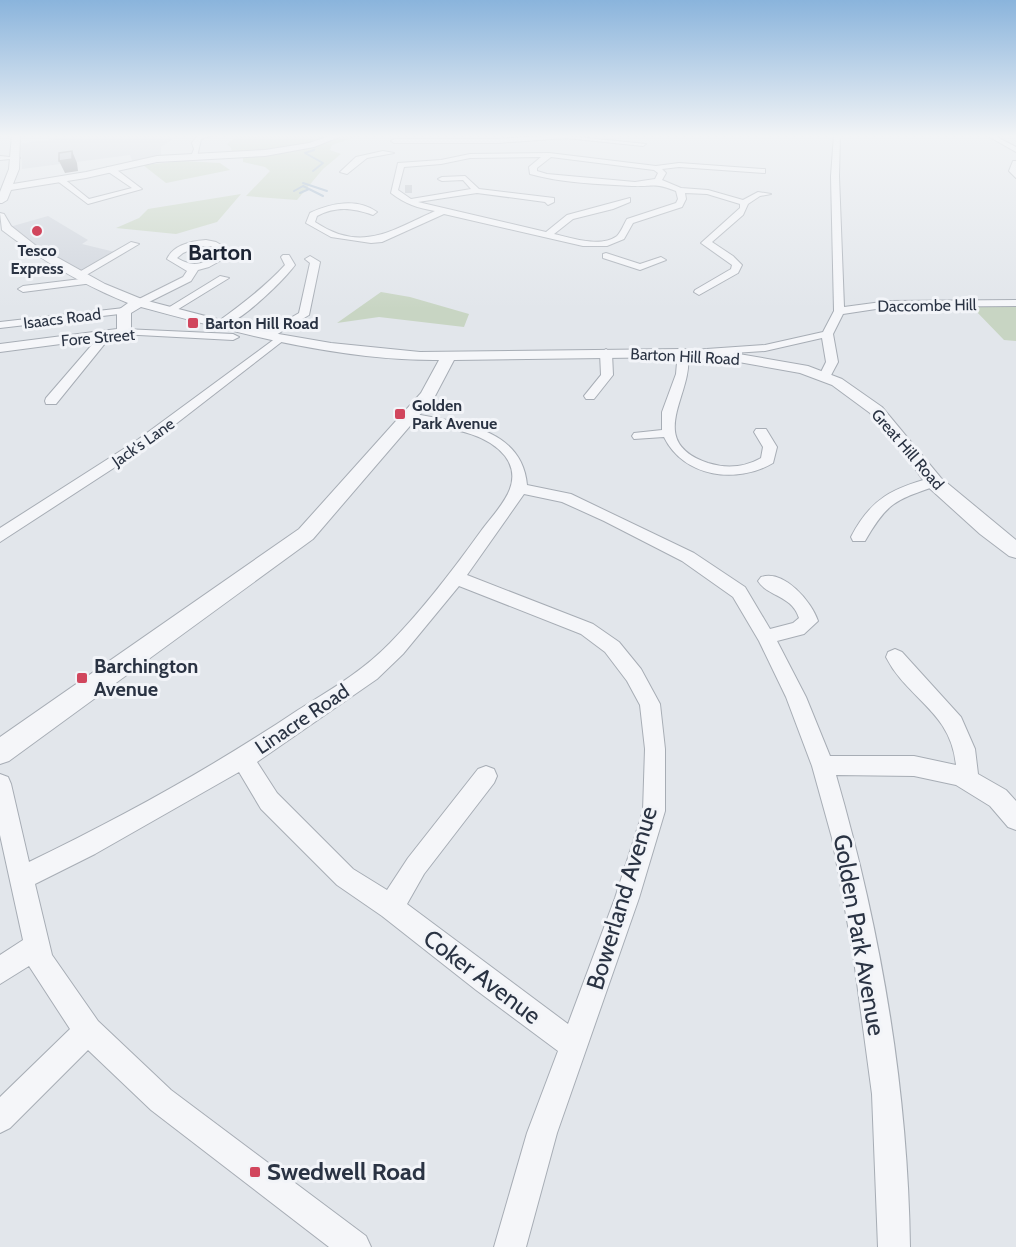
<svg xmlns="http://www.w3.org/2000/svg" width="1016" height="1247" font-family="Cabin,sans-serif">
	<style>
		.built { fill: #d0d5dd }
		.green { fill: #c8d5c3 }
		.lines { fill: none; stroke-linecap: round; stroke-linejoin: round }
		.stream { stroke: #9db4cb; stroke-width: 2 }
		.minor-tunnel { stroke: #bdc2c9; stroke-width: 8; stroke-dasharray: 8 4; stroke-linecap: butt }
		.minor-casing { stroke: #a7adb5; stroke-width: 2 }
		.tertiary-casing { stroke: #a7adb5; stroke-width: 2 }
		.minor { fill: #f5f6f9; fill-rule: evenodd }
		.tertiary { fill: #f5f6f9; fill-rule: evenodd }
		.shaded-wall { fill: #82868c }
		.building { fill: #b9bfc8; stroke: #82868c; stroke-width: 1.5 }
		.poi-dot { fill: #d1465d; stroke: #f2f4f8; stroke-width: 2 }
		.labels { text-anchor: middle; stroke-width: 6; stroke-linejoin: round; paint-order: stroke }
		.far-poi-label { font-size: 16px; font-weight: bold; fill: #2a3343; stroke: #f2f4f8; text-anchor: start }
		.far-street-label { font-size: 16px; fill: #2a3343; stroke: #f2f4f8 }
		.poi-label { font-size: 20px; font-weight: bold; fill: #2a3343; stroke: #f2f4f8; text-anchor: start }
		.street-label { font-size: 20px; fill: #2a3343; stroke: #f2f4f8 }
		.far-district-label { font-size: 22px; font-weight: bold; fill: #1c2434; stroke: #f2f4f8 }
		.near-street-label { font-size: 24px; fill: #2a3343; stroke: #f2f4f8 }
		.near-poi-label { font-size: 24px; font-weight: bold; fill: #2a3343; stroke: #f2f4f8; text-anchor: start }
	</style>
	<rect width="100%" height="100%" fill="#e2e6eb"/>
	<!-- built -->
	<path class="built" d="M 88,135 L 172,135 L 171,140 L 161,147 L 161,157 L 133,162 L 130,155 L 22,169 L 21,146 L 23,143 Z
		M 48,216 L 88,240 L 82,244 L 119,253 L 79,275 L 6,228 Z"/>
	<!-- green -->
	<path class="green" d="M 238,135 L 333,135 C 301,148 267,150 232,152 L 231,148 L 227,144 Z
		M 349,135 L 362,135 L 332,145 L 330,150 L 341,154 L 323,169 L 297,200 L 246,196 L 270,171 L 265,167 L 243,162 L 243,158 L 317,145 Z
		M 183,161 L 220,163 L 230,170 L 166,183 L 143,165 Z
		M 241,194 L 217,222 L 176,234 L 116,228 L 139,218 L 148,209 Z
		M 381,292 L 410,297 L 469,314 L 464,327 L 379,317 L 337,323 Z
		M 1016,304 L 1016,341 L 1004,340 L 974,309 L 981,305 Z"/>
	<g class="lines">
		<!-- stream -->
		<path class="stream" d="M 313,171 L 323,163 L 305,153 L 314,150
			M 303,183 L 327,191
			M 303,186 L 323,196
			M 294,191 L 303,186
			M 300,193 L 309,189"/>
		<!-- minor-tunnel -->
		<path class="minor-tunnel" d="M 405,189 L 412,189"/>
		<!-- minor casing -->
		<g class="minor-casing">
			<path id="minor" d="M 213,135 L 201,139 L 197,157 L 190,159 L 194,149 L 192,143 L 197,136 Z
				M 557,135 L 646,144 L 643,146 L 566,138 L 498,143 L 394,143 L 391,141 L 394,139 L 498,139 Z
				M 834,135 L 840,135 L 839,176 L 844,307 L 889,301 L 1016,300 L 1016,306 L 889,307 L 843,314 L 833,334 L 838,362 L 829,379 L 825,380 L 819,376 L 826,362 L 822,338 L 765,351 L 688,356 C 693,395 644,441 708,463 C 727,469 745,467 761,458 L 763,447 L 754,432 L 756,429 L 766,429 L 777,447 L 773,463 C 737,484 684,478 664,437 L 634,439 L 632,436 L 634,433 L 662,430 L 662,412 L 676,374 L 678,351 L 765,345 L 823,332 L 834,311 L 831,176 Z
				M 986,135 L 993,135 L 1016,147 L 1016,152 Z
				M 383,151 L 394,153 L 367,158 L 347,174 L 340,172 L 356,157 Z
				M 549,153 L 656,166 L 679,163 L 762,169 L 765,169 L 765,173 L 679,167 L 662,169 L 666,173 L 662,180 L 681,188 L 708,190 L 743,200 L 758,192 L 771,194 L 760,196 L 748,204 L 743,215 L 712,242 L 733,256 L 742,265 L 738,273 L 699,295 L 694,292 L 695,290 L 731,269 L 732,265 L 701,243 L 740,208 L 740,204 L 707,194 L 685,193 L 686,199 L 682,207 L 633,223 L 624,239 L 607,246 L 583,246 L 444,214 L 382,242 L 371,243 L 331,237 L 306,223 L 310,213 C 331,203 357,198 377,212 L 373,215 C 352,208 337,206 317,216 L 315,222 C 361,253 391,231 435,211 C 418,208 405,204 391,193 L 398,163 L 441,160 L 470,154 ZM 541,157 L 529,167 L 530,174 C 562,183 599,184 632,186 C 654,187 653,182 676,191 L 678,199 L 676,203 L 627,219 C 624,224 621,232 617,236 C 600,248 572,238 554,234 L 573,219 L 613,209 L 630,202 L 630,198 L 567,215 L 546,232 L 418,202 L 477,193 L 545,202 L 548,205 L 554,202 L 554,198 L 479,189 L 465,176 L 442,177 L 438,179 L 442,181 L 463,180 L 471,189 L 411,199 L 398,190 L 404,167 L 441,164 L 470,158 ZM 551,157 L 654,170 L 658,173 L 655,179 L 635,182 L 547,174 L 537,171 L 537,168 Z
				M 0,156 L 20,158 L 0,160 Z
				M 1013,161 L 1016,161 L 1016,178 L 1009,171 Z
				M 107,167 L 113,167 L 142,189 L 88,204 L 56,180 L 63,178 L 89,199 L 132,188 L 107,171 Z
				M 206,240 L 216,242 L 228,249 L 227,257 L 209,267 L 198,270 L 191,281 L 143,305 L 135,305 L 135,301 L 183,277 L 187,271 L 167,259 C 173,245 192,241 206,240 ZM 199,246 L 211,246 L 220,254 C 202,263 196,269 177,258 L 183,253 Z
				M 131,242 L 139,244 L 83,277 L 74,275 Z
				M 606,253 L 640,264 L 661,257 L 666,260 L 640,270 L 603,258 L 603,254 Z
				M 283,255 L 289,255 L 295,265 C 284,280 234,330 216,327 L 216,323 C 241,305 265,287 285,265 L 281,257 Z
				M 310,256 L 320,262 L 309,315 L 271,338 L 263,338 L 263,334 L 299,313 L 310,263 L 305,259 Z
				M 220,276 L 229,278 L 172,313 L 168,314 L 163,311 Z
				M 89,278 L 93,279 L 93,283 L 23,292 L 18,289 L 23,286 Z
				M 124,308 L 129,311 L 128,313 L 0,328 L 0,322 Z
				M 124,329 L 233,334 L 239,337 L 233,340 L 120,334 L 118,332 Z
				M 107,331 L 113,334 L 111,336 L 56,404 L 46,404 L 45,401 L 46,398 L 103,332 Z
				M 280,335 L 286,338 L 284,340 L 146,447 L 0,542 L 0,528 L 136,441 Z
				M 606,349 L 612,353 L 613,375 L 594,399 L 586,399 L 584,396 L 601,375 L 600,353 Z
				M 409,413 C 455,422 522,426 527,485 L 571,494 L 694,553 L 745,587 L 770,629 L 793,623 L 799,618 C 792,595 768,597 758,581 L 761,577 C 784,569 812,602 818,621 L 804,634 L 777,641 L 806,697 L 830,756 L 914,756 L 956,765 C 951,711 907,699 886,657 L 888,652 L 895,649 L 902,652 L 961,717 L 975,749 L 978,774 L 1006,790 L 1016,801 L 1016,830 L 1008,827 L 990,806 L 956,785 L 914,776 L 836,775 C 880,927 908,1089 910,1247 L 878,1247 L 872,1094 L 853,953 L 832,838 L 812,766 L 786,697 L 759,641 L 733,597 L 682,561 L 604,521 L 562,502 L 524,494 L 467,575 L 593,624 L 619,642 L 641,669 L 660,704 L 665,749 L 665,811 L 639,898 L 557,1133 L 526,1247 L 494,1247 L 527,1133 L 558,1051 L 476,990 L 382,916 L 337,885 L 261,809 L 239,772 L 95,854 L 35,884 L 52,955 L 98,1021 L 171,1090 L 366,1236 L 371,1247 L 329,1247 L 151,1110 L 88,1050 L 10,1128 L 0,1133 L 0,1097 L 70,1029 L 29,966 L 0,984 L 0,955 L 23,940 L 0,835 L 0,774 L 8,777 L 11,784 L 29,862 C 122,817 213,767 298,710 C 330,690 363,671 390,643 C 423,609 453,570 481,531 C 497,509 526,484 505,456 C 483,428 436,428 404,420 L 402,417 ZM 459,586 L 581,634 L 605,652 L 627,681 L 640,705 L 645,749 L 643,811 L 615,898 L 568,1024 L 407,904 L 424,874 L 494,783 L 497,776 L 494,769 L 486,766 L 478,769 L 408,858 L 387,890 L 353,869 L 277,793 L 257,762 L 377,679 L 403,654 Z
				M 934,477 L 939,479 L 941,482 L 939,485 C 896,500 888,501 865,541 L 853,541 L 851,537 C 871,498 893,488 934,477 Z"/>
		</g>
		<!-- tertiary casing -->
		<g class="tertiary-casing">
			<path id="tertiary" d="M 12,135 L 20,135 L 19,169 L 13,184 L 86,172 L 157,156 L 265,150 L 309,143 L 333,135 L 344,135 L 314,147 L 265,156 L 157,162 L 86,178 L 11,190 L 7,200 L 2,203 L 0,203 L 0,192 L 9,169 Z
				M 0,213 L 4,214 L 11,226 L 35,245 L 105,284 L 144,300 L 267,332 L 331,343 L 420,352 L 682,349 L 733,353 L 808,366 L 842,379 L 882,407 L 941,478 L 1016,540 L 1016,558 L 1009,556 L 980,534 L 927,486 L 907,457 L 870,413 L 832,385 L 800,373 L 733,361 L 682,357 L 454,360 L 434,398 L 313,539 L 9,761 L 0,764 L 0,737 L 299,529 L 421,393 L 439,360 C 338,361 238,333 141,307 L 131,313 L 131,332 L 129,335 L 0,352 L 0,344 L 117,329 L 117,311 L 128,303 C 83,285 41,260 2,230 Z"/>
		</g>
		<!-- minor -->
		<use href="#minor" class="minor"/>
		<!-- tertiary -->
		<use href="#tertiary" class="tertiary"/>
	</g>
	<!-- shaded-wall -->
	<path class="shaded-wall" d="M 72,151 L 77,163 L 78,171 L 65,173 L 59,161 Z"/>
	<!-- building -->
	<path class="building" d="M 72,151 L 72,159 L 59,161 L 59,153 Z"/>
	<!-- sky -->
	<linearGradient id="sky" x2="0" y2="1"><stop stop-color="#8ab4dc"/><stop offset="0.44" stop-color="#f2f4f6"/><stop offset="1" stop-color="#f2f4f6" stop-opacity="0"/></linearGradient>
	<rect width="1016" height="309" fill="url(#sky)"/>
	<!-- markers -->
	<g class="poi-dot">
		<circle cx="37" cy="231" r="6"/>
		<rect x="187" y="317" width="12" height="12" rx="3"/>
		<rect x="394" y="408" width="12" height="12" rx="3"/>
		<rect x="76" y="672" width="12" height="12" rx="3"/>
		<rect x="249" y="1166" width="12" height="12" rx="3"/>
	</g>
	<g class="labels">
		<!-- far-poi labels -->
		<g class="far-poi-label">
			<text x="37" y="256" text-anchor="middle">Tesco<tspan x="37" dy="18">Express</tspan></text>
			<text x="205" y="329">Barton Hill Road</text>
			<text x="412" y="411">Golden<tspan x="412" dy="18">Park Avenue</tspan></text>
		</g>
		<!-- far-street labels -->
		<g class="far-street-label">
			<text transform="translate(927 305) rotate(-1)" y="6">Daccombe Hill</text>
			<text transform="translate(62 318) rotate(-7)" y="6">Isaacs Road</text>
			<text transform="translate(98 337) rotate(-5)" y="6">Fore Street</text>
			<text transform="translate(685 356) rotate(3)" y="6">Barton Hill Road</text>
			<text transform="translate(143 442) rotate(-35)" y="6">Jack's Lane</text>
			<text transform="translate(908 449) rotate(49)" y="6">Great Hill Road</text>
		</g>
		<!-- poi labels -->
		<g class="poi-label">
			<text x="94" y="673">Barchington<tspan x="94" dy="23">Avenue</tspan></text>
		</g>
		<!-- street labels -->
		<g class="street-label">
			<text transform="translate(302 719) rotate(-34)" y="7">Linacre Road</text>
		</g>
		<!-- far-district labels -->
		<g class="far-district-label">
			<text x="220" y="260">Barton</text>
		</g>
		<!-- near-street labels -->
		<g class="near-street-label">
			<text transform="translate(622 898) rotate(-73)" y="8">Bowerland Avenue</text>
			<text transform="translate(859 935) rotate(80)" y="8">Golden Park Avenue</text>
			<text transform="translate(482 977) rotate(37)" y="8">Coker Avenue</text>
		</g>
		<!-- near-poi labels -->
		<g class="near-poi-label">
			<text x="267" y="1180">Swedwell Road</text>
		</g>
	</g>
</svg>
